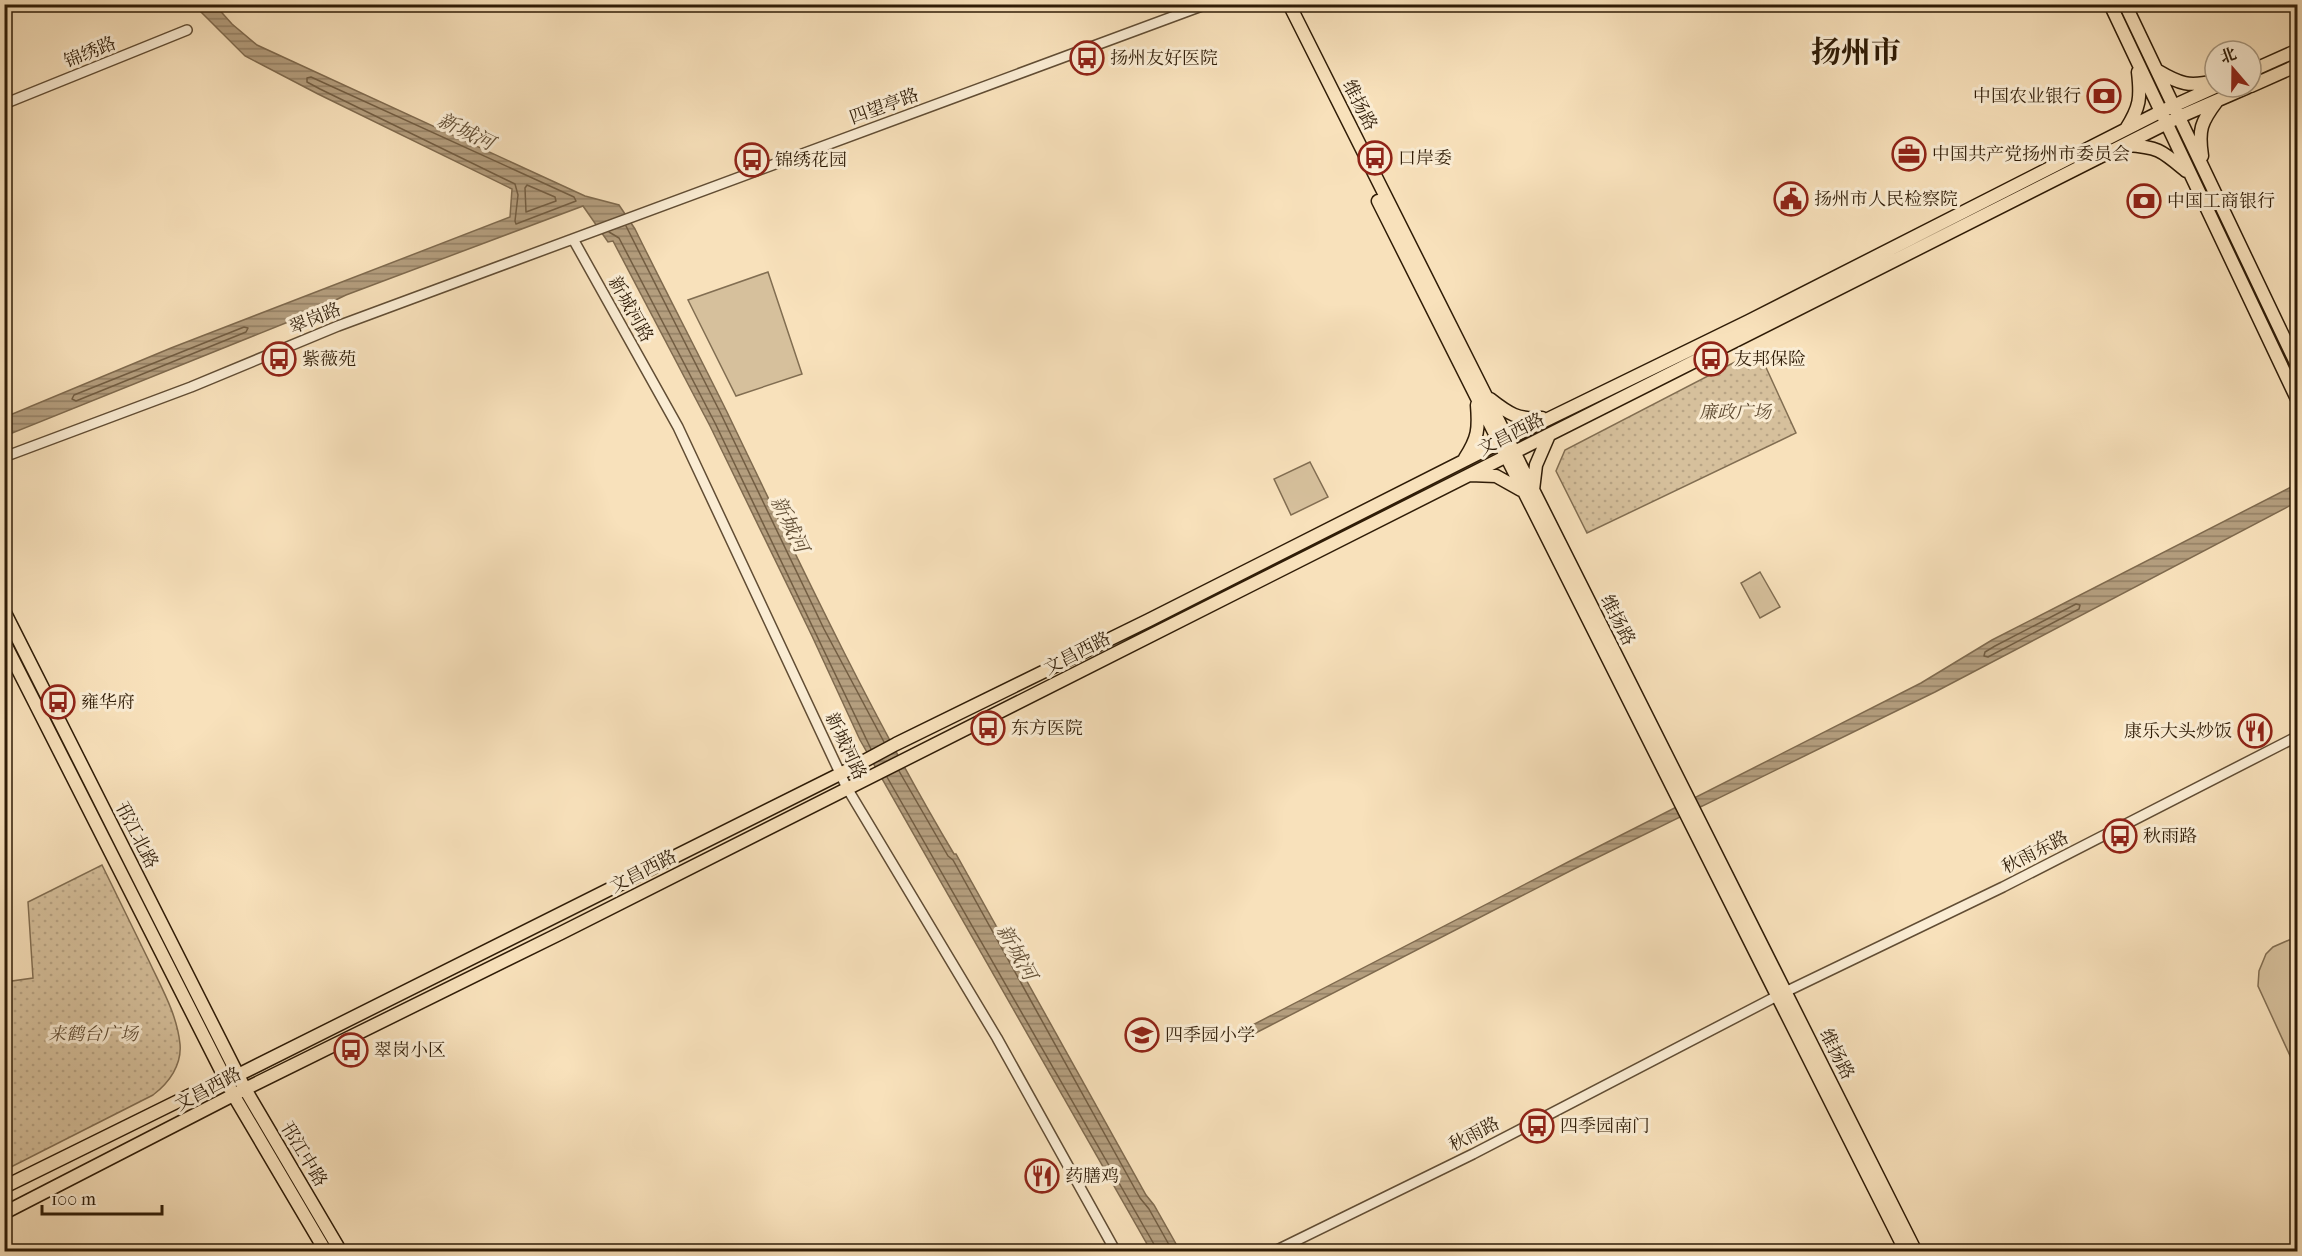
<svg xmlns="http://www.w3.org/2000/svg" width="2302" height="1256" font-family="'IM FELL French Canon','Noto Serif SC',serif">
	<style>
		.grass { fill: url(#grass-dots); stroke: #826e52; stroke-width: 1.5 }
		.garden { fill: #d6c09c; stroke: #826e52; stroke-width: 1.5 }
		.water { fill: url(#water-rules); stroke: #7f6a4e; stroke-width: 1.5 }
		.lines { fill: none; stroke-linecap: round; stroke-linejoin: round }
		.shore { stroke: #725d42; stroke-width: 1.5 }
		.minor-casing { stroke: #614d34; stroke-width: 12 }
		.major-casing { stroke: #2f1c07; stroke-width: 15 }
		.minor { stroke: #faecd3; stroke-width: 9 }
		.major { stroke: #f8e1bb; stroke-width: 12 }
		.labels { text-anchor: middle; stroke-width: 6; stroke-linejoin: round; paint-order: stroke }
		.street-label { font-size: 18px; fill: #2f1c07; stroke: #faecd3 }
		.poi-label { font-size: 18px; fill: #2f1c07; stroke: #faecd3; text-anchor: start }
		.park-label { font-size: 18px; font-style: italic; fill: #614d34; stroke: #faecd3 }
		.water-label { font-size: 20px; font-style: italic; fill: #645037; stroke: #faecd3 }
		.town-label { font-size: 30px; font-weight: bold; fill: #2f1c07; stroke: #faecd3 }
	</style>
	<defs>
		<pattern id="grass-dots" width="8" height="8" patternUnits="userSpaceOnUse" patternTransform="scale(1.5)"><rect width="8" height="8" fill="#d6c09c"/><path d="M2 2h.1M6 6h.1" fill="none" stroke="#b8a485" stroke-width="1.8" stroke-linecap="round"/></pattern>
		<pattern id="water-rules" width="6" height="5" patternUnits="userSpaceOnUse" patternTransform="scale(1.5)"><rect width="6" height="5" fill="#b49e7e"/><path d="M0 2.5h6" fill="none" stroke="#938065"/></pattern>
	</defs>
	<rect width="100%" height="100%" fill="#f8e1bb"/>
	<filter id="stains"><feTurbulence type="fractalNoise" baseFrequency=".00333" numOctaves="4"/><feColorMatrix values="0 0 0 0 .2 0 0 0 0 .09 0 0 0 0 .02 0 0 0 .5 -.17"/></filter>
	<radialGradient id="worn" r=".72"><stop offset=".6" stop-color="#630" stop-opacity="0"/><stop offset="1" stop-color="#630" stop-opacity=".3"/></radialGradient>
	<!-- grass -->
	<path class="grass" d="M 1758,350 L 1796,433 L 1587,533 L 1556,471 L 1565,450 Z
		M 102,865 C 118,897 133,929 149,961 C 161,987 177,1014 180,1044 C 182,1065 169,1083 153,1095 L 5,1170 L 5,982 L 33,978 L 28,902 Z"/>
	<!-- garden -->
	<path class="garden" d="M 768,272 L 802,374 L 736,396 L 688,300 Z
		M 1310,462 L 1328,497 L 1291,515 L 1274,479 Z
		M 1760,572 L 1780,607 L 1760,618 L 1741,583 Z
		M 2289,940 L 2297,940 L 2297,1071 L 2258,986 L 2259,971 L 2266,954 L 2273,947 Z"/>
	<!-- water -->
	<path class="water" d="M 194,5 L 215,5 L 232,24 L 257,45 L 585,196 L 619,205 L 635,229 C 665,290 697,351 727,412 C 799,562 869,711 954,854 L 956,854 L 1146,1195 L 1154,1205 L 1180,1251 L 1151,1251 L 860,740 L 812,636 L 710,426 L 613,241 L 608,242 L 583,206 L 346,295 L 298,318 L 5,436 L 5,417 L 171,348 L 510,217 L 512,189 L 318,94 L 245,56 Z
		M 2297,484 L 2297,502 L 1935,692 L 1572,870 L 1244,1039 L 1239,1032 L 1570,861 L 1921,683 L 1992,640 Z"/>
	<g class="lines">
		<!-- shore -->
		<path class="shore" d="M 311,77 L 574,197 L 576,201 L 516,224 L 515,221 L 518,195 L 515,184 L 320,89 L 307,82 L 307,78 Z
			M 527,185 L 555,197 L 556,201 L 526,212 L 525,188 Z
			M 626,226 L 720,412 L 824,629 L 884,742
			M 609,232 L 619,238 L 715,423 L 871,749
			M 244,327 L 248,328 L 246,332 L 76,401 L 72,399 L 74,395 Z
			M 2076,604 L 2080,605 L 2079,609 L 1988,657 L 1984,656 L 1985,652 L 1995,646 Z
			M 899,771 L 948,856 L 953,860 L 1140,1198 L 1149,1209 L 1173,1252
			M 887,777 L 1155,1246 L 1156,1252"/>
		<!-- minor casing -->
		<g class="minor-casing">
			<path id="minor" d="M 4,104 L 187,30
				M 573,239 L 678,427 L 847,788 L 997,1038 L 1116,1252
				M 4,457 L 191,387 L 338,326 L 1207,4
				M 1273,1252 L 1473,1154 L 1777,996 L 2003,887 L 2298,736"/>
		</g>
		<!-- major casing -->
		<g class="major-casing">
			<path id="major" d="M 1289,4 L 1916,1252
				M 2110,4 L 2298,401
				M 2125,4 L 2298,367
				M 2158,71 C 2180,84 2189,87 2214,81
				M 2251,71 L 2298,50
				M 2251,86 L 2298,65
				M 2126,129 C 2140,107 2141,98 2138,72
				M 2127,145 C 2159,147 2162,151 2186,171
				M 2202,156 C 2198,130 2201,122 2217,101
				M 1378,201 L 1906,1252
				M 1490,399 C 1509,414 1518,420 1542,418
				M 1465,458 C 1478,438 1479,429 1477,405
				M 1470,475 L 1496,476 L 1521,490
				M 1533,490 L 1536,465 L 1549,435
				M 4,611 L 245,1089 L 341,1252
				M 4,642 L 234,1096 L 326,1252
				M 4,1187 L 225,1078 L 238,1075 L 842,773 L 896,744 L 1149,620 L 1499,443 L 1749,321 L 2160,112 L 2215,87
				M 4,1213 L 245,1089 L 561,933 L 2179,117 L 2248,87"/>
		</g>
		<!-- minor -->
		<use href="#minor" class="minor"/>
		<!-- major -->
		<use href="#major" class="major"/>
	</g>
	<!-- icons -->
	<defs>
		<g id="bus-ring" transform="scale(1.725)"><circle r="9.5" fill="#faecd3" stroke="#8f2418" stroke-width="1.5"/><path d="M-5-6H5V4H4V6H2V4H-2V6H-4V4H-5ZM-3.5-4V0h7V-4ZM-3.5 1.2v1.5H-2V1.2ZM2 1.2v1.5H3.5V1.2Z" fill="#8f2418"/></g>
		<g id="bank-ring" transform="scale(1.725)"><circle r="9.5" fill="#faecd3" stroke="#8f2418" stroke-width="1.5"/><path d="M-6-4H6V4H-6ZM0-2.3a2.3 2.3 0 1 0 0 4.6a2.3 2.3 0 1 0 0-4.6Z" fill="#8f2418"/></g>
		<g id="office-ring" transform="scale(1.725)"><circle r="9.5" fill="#faecd3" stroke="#8f2418" stroke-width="1.5"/><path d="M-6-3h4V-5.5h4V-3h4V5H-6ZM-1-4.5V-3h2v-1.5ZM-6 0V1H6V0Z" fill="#8f2418"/></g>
		<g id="civic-ring" transform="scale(1.725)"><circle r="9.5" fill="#faecd3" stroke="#8f2418" stroke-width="1.5"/><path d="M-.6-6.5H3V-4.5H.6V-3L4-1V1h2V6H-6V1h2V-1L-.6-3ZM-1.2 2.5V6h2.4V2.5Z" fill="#8f2418"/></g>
		<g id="restaurant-ring" transform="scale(1.725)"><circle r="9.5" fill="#faecd3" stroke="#8f2418" stroke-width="1.5"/><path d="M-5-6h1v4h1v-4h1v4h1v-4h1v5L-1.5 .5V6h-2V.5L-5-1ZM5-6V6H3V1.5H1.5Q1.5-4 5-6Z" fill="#8f2418"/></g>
		<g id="school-ring" transform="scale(1.725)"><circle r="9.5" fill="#faecd3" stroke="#8f2418" stroke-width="1.5"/><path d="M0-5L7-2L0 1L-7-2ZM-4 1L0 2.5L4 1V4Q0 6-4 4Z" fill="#8f2418"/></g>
	</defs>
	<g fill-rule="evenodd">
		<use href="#bus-ring" x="1087" y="58"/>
		<use href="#bank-ring" x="2104" y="96"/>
		<use href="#office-ring" x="1909" y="154"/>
		<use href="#bus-ring" x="1375" y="158"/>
		<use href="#bus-ring" x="752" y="160"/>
		<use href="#civic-ring" x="1791" y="199"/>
		<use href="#bank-ring" x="2144" y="201"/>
		<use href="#bus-ring" x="279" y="359"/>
		<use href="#bus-ring" x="1711" y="359"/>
		<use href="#bus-ring" x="58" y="702"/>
		<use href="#bus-ring" x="988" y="728"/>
		<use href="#restaurant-ring" x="2255" y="731"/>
		<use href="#bus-ring" x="2120" y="836"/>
		<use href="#school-ring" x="1142" y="1035"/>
		<use href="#bus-ring" x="351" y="1050"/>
		<use href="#bus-ring" x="1537" y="1126"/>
		<use href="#restaurant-ring" x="1042" y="1176"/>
	</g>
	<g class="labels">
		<!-- street labels -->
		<g class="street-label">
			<text transform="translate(90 52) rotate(-22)" y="6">锦绣路</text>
			<text transform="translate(1360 105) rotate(63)" y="6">维扬路</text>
			<text transform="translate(884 106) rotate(-20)" y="6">四望亭路</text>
			<text transform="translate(631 309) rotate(61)" y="6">新城河路</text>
			<text transform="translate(315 318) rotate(-22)" y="6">翠岗路</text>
			<text transform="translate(1511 434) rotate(-27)" y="6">文昌西路</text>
			<text transform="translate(1618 620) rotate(63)" y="6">维扬路</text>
			<text transform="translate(1077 653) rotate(-27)" y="6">文昌西路</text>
			<text transform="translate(846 746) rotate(65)" y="6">新城河路</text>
			<text transform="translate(137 835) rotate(63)" y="6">邗江北路</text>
			<text transform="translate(2035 852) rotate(-27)" y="6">秋雨东路</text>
			<text transform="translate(643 871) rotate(-27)" y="6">文昌西路</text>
			<text transform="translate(1837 1054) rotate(63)" y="6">维扬路</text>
			<text transform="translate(208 1089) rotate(-28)" y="6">文昌西路</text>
			<text transform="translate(1474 1134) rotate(-27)" y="6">秋雨路</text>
			<text transform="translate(304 1154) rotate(59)" y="6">邗江中路</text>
		</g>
		<!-- poi labels -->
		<g class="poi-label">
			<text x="1110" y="64">扬州友好医院</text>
			<text x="2081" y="102" text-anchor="end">中国农业银行</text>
			<text x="1932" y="160">中国共产党扬州市委员会</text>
			<text x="1398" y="164">口岸委</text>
			<text x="775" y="166">锦绣花园</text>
			<text x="1814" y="205">扬州市人民检察院</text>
			<text x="2167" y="207">中国工商银行</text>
			<text x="302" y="365">紫薇苑</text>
			<text x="1734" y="365">友邦保险</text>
			<text x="81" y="708">雍华府</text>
			<text x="1011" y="734">东方医院</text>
			<text x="2232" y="737" text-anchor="end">康乐大头炒饭</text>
			<text x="2143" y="842">秋雨路</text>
			<text x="1165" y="1041">四季园小学</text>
			<text x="374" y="1056">翠岗小区</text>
			<text x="1560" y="1132">四季园南门</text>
			<text x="1065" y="1182">药膳鸡</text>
		</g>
		<!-- park labels -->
		<g class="park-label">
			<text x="1735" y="418">廉政广场</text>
			<text x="93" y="1040">来鹤台广场</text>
		</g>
		<!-- water labels -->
		<g class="water-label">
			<text transform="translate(466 131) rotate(26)" y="7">新城河</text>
			<text transform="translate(790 524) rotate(64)" y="7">新城河</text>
			<text transform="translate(1017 952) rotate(61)" y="7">新城河</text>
		</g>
		<!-- town labels -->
		<g class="town-label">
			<text x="1856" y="62">扬州市</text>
		</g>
	</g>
	<!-- margin -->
	<rect width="2302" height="1256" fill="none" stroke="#f8e1bb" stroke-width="24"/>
	<rect x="6" y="6" width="2290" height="1244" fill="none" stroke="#2f1c07" stroke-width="3"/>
	<rect x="12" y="12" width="2278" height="1232" fill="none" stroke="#2f1c07" stroke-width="1.5"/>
	<!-- north arrow -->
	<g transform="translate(2233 69) rotate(340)"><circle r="28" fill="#faecd3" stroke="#a99981" stroke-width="1.5"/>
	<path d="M0-4.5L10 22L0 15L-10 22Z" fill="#8f2418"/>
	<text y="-9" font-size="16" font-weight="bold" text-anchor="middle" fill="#2f1c07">北</text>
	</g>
	<!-- scale -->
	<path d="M42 1205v9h120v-9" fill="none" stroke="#2f1c07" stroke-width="3"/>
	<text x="51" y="1205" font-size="18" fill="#2f1c07" stroke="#faecd3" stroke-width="4.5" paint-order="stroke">100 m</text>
	<rect width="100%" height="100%" filter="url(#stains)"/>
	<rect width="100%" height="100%" fill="url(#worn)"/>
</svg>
